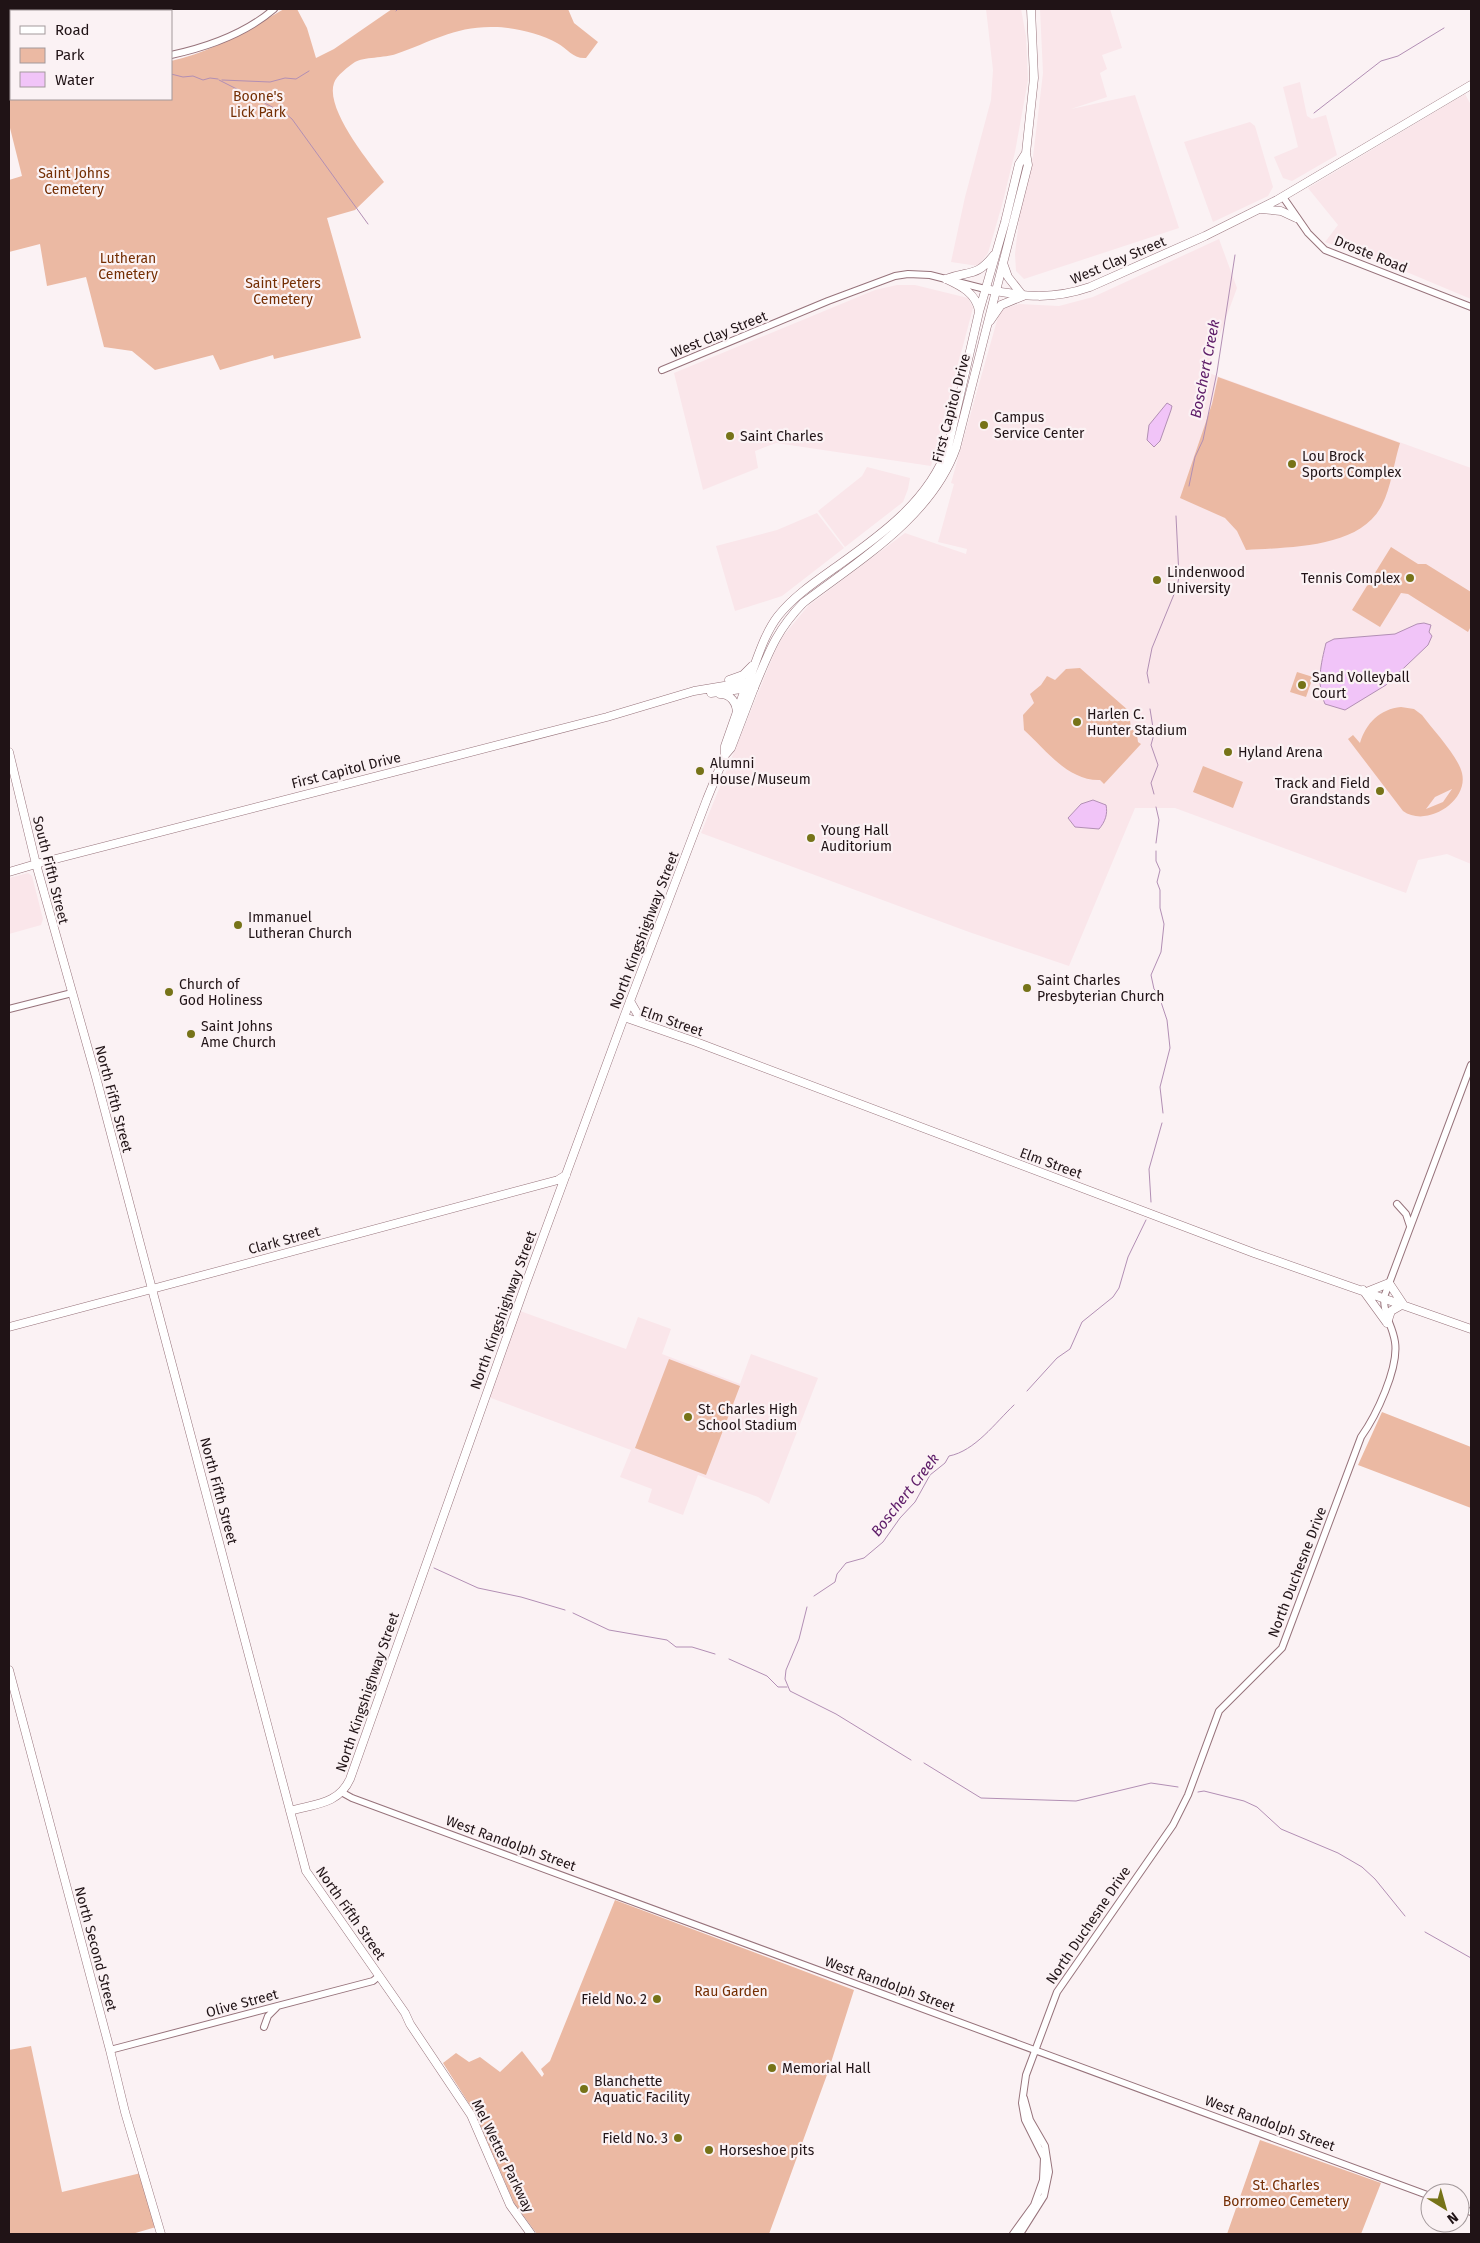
<svg xmlns="http://www.w3.org/2000/svg" width="1480" height="2243" font-family="'Fira Sans',sans-serif">
	<style>
		.built { fill: #fae6ea }
		.green { fill: #ebb9a3; fill-rule: evenodd }
		.water { fill: #f1c4f8; stroke: #b28fb4 }
		.lines { fill: none; stroke-linecap: round; stroke-linejoin: round }
		.stream { stroke: #b28fb4; stroke-width: 1 }
		.tertiary-casing { stroke: #97737b; stroke-width: 8 }
		.secondary-casing { stroke: #97737b; stroke-width: 9 }
		.primary-casing { stroke: #97737b; stroke-width: 9 }
		.tertiary { stroke: #fff; stroke-width: 6 }
		.secondary { stroke: #fff; stroke-width: 8 }
		.primary { stroke: #fff; stroke-width: 8 }
		.poi-dot { fill: #767318; stroke: #fbf2f4; stroke-width: 2 }
		.labels { text-anchor: middle; stroke-width: 4.5; stroke-linejoin: round; paint-order: stroke }
		.park-label { font-size: 14px; fill: #742e03; stroke: #fbf2f4 }
		.street-label { font-size: 14px; fill: #201316; stroke: #fbf2f4 }
		.poi-label { font-size: 14px; fill: #201316; stroke: #fbf2f4; text-anchor: start }
		.water-label { font-size: 15px; font-style: italic; fill: #5c1a67; stroke: #fbf2f4 }
	</style>
	<rect width="100%" height="100%" fill="#fbf2f4"/>
	<!-- built -->
	<path class="built" d="M 9,9 L 155,9 L 156,11 L 11,11 L 11,55 L 9,55 Z
		M 986,9 L 1021,9 L 1026,36 L 1028,80 L 1015,152 L 1002,205 L 988,253 L 978,266 L 951,262 L 965,197 L 991,100 L 993,70 Z
		M 1040,9 L 1110,9 L 1122,48 L 1102,55 L 1107,69 L 1100,73 L 1107,97 L 1071,109 L 1135,95 L 1179,228 L 1024,279 L 1016,271 L 1015,254 L 1020,211 L 1033,157 L 1043,73 Z
		M 1300,82 L 1307,116 L 1312,119 L 1326,115 L 1337,155 L 1292,181 L 1283,178 L 1274,157 L 1298,147 L 1283,87 Z
		M 1465,94 L 1471,105 L 1471,299 L 1397,268 L 1325,242 L 1338,225 L 1308,188 Z
		M 1250,122 L 1255,126 L 1273,187 L 1268,196 L 1213,222 L 1184,142 Z
		M 1219,239 L 1237,288 L 1206,372 L 1471,468 L 1471,864 L 1447,854 L 1418,860 L 1406,893 L 1175,808 L 1135,808 L 1069,966 L 969,932 L 701,833 L 776,649 L 784,635 L 808,606 L 905,533 L 966,554 L 967,549 L 938,542 L 954,484 L 951,483 L 1000,310 L 1019,304 L 1059,306 L 1093,297 Z
		M 897,285 L 915,285 L 968,298 L 973,308 L 931,466 L 776,443 L 755,451 L 758,468 L 703,490 L 674,373 L 875,290 Z
		M 867,467 L 910,478 L 908,489 L 903,502 L 845,547 L 818,511 L 862,476 Z
		M 817,513 L 844,548 L 782,596 L 735,611 L 716,546 L 777,530 Z
		M 28,873 L 32,876 L 43,919 L 41,925 L 9,934 L 9,878 Z
		M 520,1311 L 626,1349 L 638,1317 L 671,1329 L 662,1354 L 740,1384 L 751,1354 L 818,1378 L 769,1504 L 758,1497 L 698,1475 L 683,1515 L 648,1502 L 652,1489 L 620,1477 L 631,1450 L 491,1398 L 489,1396 Z"/>
	<!-- green -->
	<path class="green" d="M 284,9 L 297,9 L 307,28 L 316,58 L 334,49 L 392,9 L 568,9 L 574,23 L 598,42 L 586,58 C 573,59 568,49 557,43 C 540,33 513,27 494,27 C 455,26 431,42 396,54 C 385,58 363,57 355,62 C 349,66 336,76 334,83 C 325,109 369,162 384,182 L 355,210 L 327,218 L 361,338 L 274,359 L 273,355 L 220,370 L 213,355 L 155,370 L 132,351 L 104,347 L 86,277 L 47,286 L 40,244 L 9,252 L 9,180 L 22,176 L 9,124 L 9,96 L 11,95 L 11,99 L 171,99 L 171,61 C 214,51 246,31 284,9 Z
		M 1218,377 L 1400,443 C 1394,462 1391,488 1382,505 C 1360,549 1288,547 1246,550 L 1237,531 L 1225,518 L 1180,498 L 1212,404 Z
		M 1391,547 L 1418,564 L 1426,564 L 1471,592 L 1471,626 L 1468,632 L 1408,594 L 1401,593 L 1380,627 L 1352,610 Z
		M 1080,668 L 1129,711 L 1131,729 L 1134,731 L 1137,729 L 1140,732 L 1137,735 L 1138,742 L 1141,744 L 1104,784 L 1100,780 C 1068,781 1046,750 1024,730 L 1023,715 L 1034,703 L 1030,694 L 1041,685 L 1047,676 L 1055,680 L 1066,669 Z
		M 1297,672 L 1313,677 L 1306,697 L 1290,692 Z
		M 1401,707 L 1414,709 L 1422,715 C 1433,730 1458,756 1462,773 C 1469,802 1426,828 1403,811 L 1348,739 L 1353,735 L 1360,743 C 1366,723 1380,709 1401,707 ZM 1452,789 L 1443,802 L 1426,809 L 1435,797 Z
		M 1203,766 L 1243,782 L 1233,808 L 1193,792 Z
		M 669,1359 L 740,1386 L 706,1475 L 635,1448 Z
		M 1382,1412 L 1471,1447 L 1471,1508 L 1358,1465 Z
		M 615,1900 L 854,1990 L 828,2072 L 769,2234 L 537,2234 L 514,2203 L 475,2113 L 443,2063 L 456,2053 L 469,2062 L 480,2057 L 500,2072 L 522,2051 L 542,2077 L 544,2074 L 541,2069 L 550,2061 Z
		M 31,2046 L 62,2192 L 141,2173 L 156,2227 L 132,2234 L 9,2234 L 9,2050 Z
		M 1260,2140 L 1381,2183 L 1361,2234 L 1227,2234 Z"/>
	<!-- water -->
	<path class="water" d="M 1167,403 L 1172,406 L 1171,410 L 1160,441 L 1154,447 L 1147,440 L 1149,425 Z
		M 1424,623 L 1431,625 L 1429,632 L 1432,636 L 1428,645 L 1386,685 L 1345,710 L 1325,704 C 1316,683 1321,664 1326,643 L 1334,639 L 1395,634 L 1417,624 Z
		M 1093,800 L 1106,805 C 1108,814 1105,822 1099,829 L 1075,827 L 1068,818 L 1081,804 Z"/>
	<g class="lines">
		<!-- stream -->
		<path class="stream" d="M 396,11 L 398,9
			M 9,47 L 11,47
			M 171,74 L 183,77 L 193,76 L 203,80 L 210,78 L 218,79
			M 219,80 L 286,114 L 292,119 L 368,224
			M 222,80 L 270,82 L 285,78 L 296,79 L 309,71
			M 1314,113 L 1381,61 L 1398,56 L 1444,28
			M 1189,486 L 1195,457 L 1203,440 L 1217,372 L 1235,255
			M 1149,683 L 1147,673 L 1152,648 L 1177,587 L 1179,577 L 1176,516
			M 1150,709 L 1154,734 L 1151,745 L 1158,765 L 1151,783 L 1154,794
			M 1156,807 L 1159,820 L 1156,843
			M 1156,851 L 1156,861 L 1160,870 L 1157,882 L 1160,890 L 1160,908 L 1164,924 L 1161,952 L 1151,975 L 1154,989 L 1158,993 L 1167,1020 L 1170,1048 L 1160,1087 L 1163,1113
			M 1151,1202 L 1149,1169 L 1162,1123
			M 1027,1391 L 1057,1358 L 1070,1349 L 1082,1322 L 1113,1297 L 1119,1288 L 1128,1257 L 1146,1220
			M 434,1568 L 478,1588 L 521,1597 L 565,1610
			M 814,1596 L 835,1582 L 837,1574 L 846,1563 L 864,1558 L 883,1542 L 900,1518 L 915,1502 L 930,1475 L 945,1463 L 949,1456 C 975,1451 995,1423 1014,1405
			M 807,1607 L 799,1639 L 786,1670 L 785,1679 L 790,1691 L 836,1714 L 911,1760
			M 573,1613 L 609,1630 L 667,1640 L 676,1647 L 692,1647 L 715,1654
			M 729,1659 L 767,1676 L 778,1687 L 787,1687
			M 924,1763 L 981,1798 L 1076,1801 L 1151,1783 L 1178,1787
			M 1198,1792 L 1204,1791 L 1244,1801 L 1257,1807 L 1281,1829 L 1338,1853 L 1362,1867 L 1375,1879 L 1405,1916
			M 1425,1932 L 1471,1958"/>
		<!-- tertiary casing -->
		<g class="tertiary-casing">
			<path id="tertiary" d="M 171,55 C 208,47 245,34 274,9
				M 9,91 L 11,91
				M 1283,197 L 1308,233 L 1325,250 L 1471,307
				M 662,370 L 828,301 L 895,276 L 908,274 L 930,275 L 985,289
				M 9,1009 L 72,993
				M 1397,1204 L 1406,1214 L 1410,1226
				M 343,1793 L 352,1798 L 1430,2196
				M 264,2027 L 268,2016 L 276,2008
				M 110,2050 L 373,1981 L 379,1976
				M 1460,2208 L 1471,2212
				M 1013,2234 L 1034,2205 L 1043,2180 L 1044,2158 L 1025,2120 L 1022,2103 L 1026,2075 L 1057,1992 L 1173,1825 L 1188,1795 L 1219,1711 L 1282,1648 L 1361,1437 C 1376,1416 1399,1368 1395,1342 C 1392,1323 1384,1319 1384,1297 L 1471,1065
				M 1020,2234 L 1044,2196 L 1049,2172 L 1045,2146 L 1030,2120 L 1024,2098"/>
		</g>
		<!-- secondary casing -->
		<g class="secondary-casing">
			<path id="secondary" d="M 1261,209 L 1281,211 L 1296,218
				M 985,289 C 1025,297 1052,300 1090,287 L 1205,236 L 1277,200 L 1471,85
				M 9,752 L 36,864 L 9,872
				M 725,755 L 725,746 L 745,689
				M 630,1001 L 642,1022
				M 624,1017 L 696,1042 L 1254,1253 L 1471,1329
				M 1363,1290 L 1387,1323
				M 1369,1291 L 1389,1283 L 1403,1304 L 1391,1311 L 1387,1323
				M 290,1811 C 315,1804 339,1804 350,1779 L 526,1283 L 624,1017 L 707,799 L 725,755 L 731,748 L 754,688
				M 531,2234 L 510,2205 L 471,2115 L 410,2024 L 405,2013 L 306,1871 L 152,1289 L 558,1180 L 566,1175"/>
		</g>
		<!-- primary casing -->
		<g class="primary-casing">
			<path id="primary" d="M 946,279 C 970,270 976,278 994,255
				M 946,279 C 961,286 976,293 979,311
				M 990,321 L 1001,305 L 1023,296 L 1008,277 L 1003,263
				M 729,680 L 743,675 L 752,666
				M 754,688 C 769,652 776,631 803,603 C 858,561 932,517 956,448 L 1028,165 L 1026,153 L 1034,78 L 1031,9
				M 745,689 C 756,665 762,637 778,616 C 794,596 815,582 836,567 C 881,535 929,501 948,447 L 979,312 L 1005,222 L 1019,164 L 1026,153
				M 711,693 L 749,688
				M 720,694 C 731,694 737,703 737,714
				M 9,1327 L 152,1289 L 96,1077 L 36,864 L 607,717 L 694,691 L 748,682 L 754,688
				M 9,1670 L 110,2050 L 125,2112 L 161,2234"/>
		</g>
		<!-- tertiary -->
		<use href="#tertiary" class="tertiary"/>
		<!-- secondary -->
		<use href="#secondary" class="secondary"/>
		<!-- primary -->
		<use href="#primary" class="primary"/>
	</g>
	<!-- markers -->
	<g class="poi-dot">
		<circle cx="984" cy="425" r="5"/>
		<circle cx="730" cy="436" r="5"/>
		<circle cx="1292" cy="464" r="5"/>
		<circle cx="1410" cy="578" r="5"/>
		<circle cx="1157" cy="580" r="5"/>
		<circle cx="1302" cy="685" r="5"/>
		<circle cx="1077" cy="722" r="5"/>
		<circle cx="1228" cy="752" r="5"/>
		<circle cx="700" cy="771" r="5"/>
		<circle cx="1380" cy="791" r="5"/>
		<circle cx="811" cy="838" r="5"/>
		<circle cx="238" cy="925" r="5"/>
		<circle cx="1027" cy="988" r="5"/>
		<circle cx="169" cy="992" r="5"/>
		<circle cx="191" cy="1034" r="5"/>
		<circle cx="688" cy="1417" r="5"/>
		<circle cx="657" cy="1999" r="5"/>
		<circle cx="772" cy="2068" r="5"/>
		<circle cx="584" cy="2089" r="5"/>
		<circle cx="678" cy="2138" r="5"/>
		<circle cx="709" cy="2150" r="5"/>
	</g>
	<g class="labels">
		<!-- park labels -->
		<g class="park-label">
			<text x="258" y="101">Boone's<tspan x="258" dy="16">Lick Park</tspan></text>
			<text x="74" y="178">Saint Johns<tspan x="74" dy="16">Cemetery</tspan></text>
			<text x="128" y="263">Lutheran<tspan x="128" dy="16">Cemetery</tspan></text>
			<text x="283" y="288">Saint Peters<tspan x="283" dy="16">Cemetery</tspan></text>
			<text x="731" y="1996">Rau Garden</text>
			<text x="1286" y="2190">St. Charles<tspan x="1286" dy="16">Borromeo Cemetery</tspan></text>
		</g>
		<!-- street labels -->
		<g class="street-label">
			<text transform="translate(1371 254) rotate(22)" y="5">Droste Road</text>
			<text transform="translate(1118 260) rotate(-23)" y="5">West Clay Street</text>
			<text transform="translate(719 334) rotate(-22)" y="5">West Clay Street</text>
			<text transform="translate(951 408) rotate(-75)" y="5">First Capitol Drive</text>
			<text transform="translate(346 770) rotate(-14)" y="5">First Capitol Drive</text>
			<text transform="translate(51 870) rotate(76)" y="5">South Fifth Street</text>
			<text transform="translate(644 930) rotate(-69)" y="5">North Kingshighway Street</text>
			<text transform="translate(672 1021) rotate(19)" y="5">Elm Street</text>
			<text transform="translate(114 1099) rotate(75)" y="5">North Fifth Street</text>
			<text transform="translate(1051 1163) rotate(20)" y="5">Elm Street</text>
			<text transform="translate(284 1240) rotate(-15)" y="5">Clark Street</text>
			<text transform="translate(503 1310) rotate(-70)" y="5">North Kingshighway Street</text>
			<text transform="translate(219 1491) rotate(75)" y="5">North Fifth Street</text>
			<text transform="translate(1297 1572) rotate(-69)" y="5">North Duchesne Drive</text>
			<text transform="translate(367 1692) rotate(-71)" y="5">North Kingshighway Street</text>
			<text transform="translate(511 1843) rotate(20)" y="5">West Randolph Street</text>
			<text transform="translate(351 1913) rotate(55)" y="5">North Fifth Street</text>
			<text transform="translate(1088 1925) rotate(-56)" y="5">North Duchesne Drive</text>
			<text transform="translate(96 1949) rotate(75)" y="5">North Second Street</text>
			<text transform="translate(890 1984) rotate(20)" y="5">West Randolph Street</text>
			<text transform="translate(242 2003) rotate(-15)" y="5">Olive Street</text>
			<text transform="translate(1270 2123) rotate(20)" y="5">West Randolph Street</text>
			<text transform="translate(503 2156) rotate(64)" y="5">Mel Wetter Parkway</text>
		</g>
		<!-- poi labels -->
		<g class="poi-label">
			<text x="994" y="422">Campus<tspan x="994" dy="16">Service Center</tspan></text>
			<text x="740" y="441">Saint Charles</text>
			<text x="1302" y="461">Lou Brock<tspan x="1302" dy="16">Sports Complex</tspan></text>
			<text x="1167" y="577">Lindenwood<tspan x="1167" dy="16">University</tspan></text>
			<text x="1400" y="583" text-anchor="end">Tennis Complex</text>
			<text x="1312" y="682">Sand Volleyball<tspan x="1312" dy="16">Court</tspan></text>
			<text x="1087" y="719">Harlen C.<tspan x="1087" dy="16">Hunter Stadium</tspan></text>
			<text x="1238" y="757">Hyland Arena</text>
			<text x="710" y="768">Alumni<tspan x="710" dy="16">House/Museum</tspan></text>
			<text x="1370" y="788" text-anchor="end">Track and Field<tspan x="1370" dy="16">Grandstands</tspan></text>
			<text x="821" y="835">Young Hall<tspan x="821" dy="16">Auditorium</tspan></text>
			<text x="248" y="922">Immanuel<tspan x="248" dy="16">Lutheran Church</tspan></text>
			<text x="1037" y="985">Saint Charles<tspan x="1037" dy="16">Presbyterian Church</tspan></text>
			<text x="179" y="989">Church of<tspan x="179" dy="16">God Holiness</tspan></text>
			<text x="201" y="1031">Saint Johns<tspan x="201" dy="16">Ame Church</tspan></text>
			<text x="698" y="1414">St. Charles High<tspan x="698" dy="16">School Stadium</tspan></text>
			<text x="647" y="2004" text-anchor="end">Field No. 2</text>
			<text x="782" y="2073">Memorial Hall</text>
			<text x="594" y="2086">Blanchette<tspan x="594" dy="16">Aquatic Facility</tspan></text>
			<text x="668" y="2143" text-anchor="end">Field No. 3</text>
			<text x="719" y="2155">Horseshoe pits</text>
		</g>
		<!-- water labels -->
		<g class="water-label">
			<text transform="translate(1205 369) rotate(-79)" y="5">Boschert Creek</text>
			<text transform="translate(905 1495) rotate(-52)" y="5">Boschert Creek</text>
		</g>
	</g>
	<!-- border -->
	<rect width="1480" height="2243" fill="none" stroke="#201316" stroke-width="20"/>
	<!-- legend -->
	<rect x="10" y="10" width="162" height="90" fill="#fbf2f4" stroke="#a3999b"/>
	<rect x="20" y="26" width="25" height="8" fill="#ffffff" stroke="#a3999b"/>
	<text x="55" y="35" font-size="15" fill="#201316">Road</text>
	<rect x="20" y="48" width="25" height="15" fill="#ebb9a3" stroke="#a3999b"/>
	<text x="55" y="60" font-size="15" fill="#201316">Park</text>
	<rect x="20" y="72" width="25" height="15" fill="#f1c4f8" stroke="#a3999b"/>
	<text x="55" y="85" font-size="15" fill="#201316">Water</text>
	<!-- north arrow -->
	<g transform="translate(1445 2208) rotate(143)"><circle r="24" fill="#fbf2f4" stroke="#a3999b"/>
	<path d="M0-4L9 19L0 12L-9 19Z" fill="#767318"/>
	<text y="-8" font-size="14" font-weight="bold" text-anchor="middle" fill="#201316">N</text>
	</g>
</svg>
